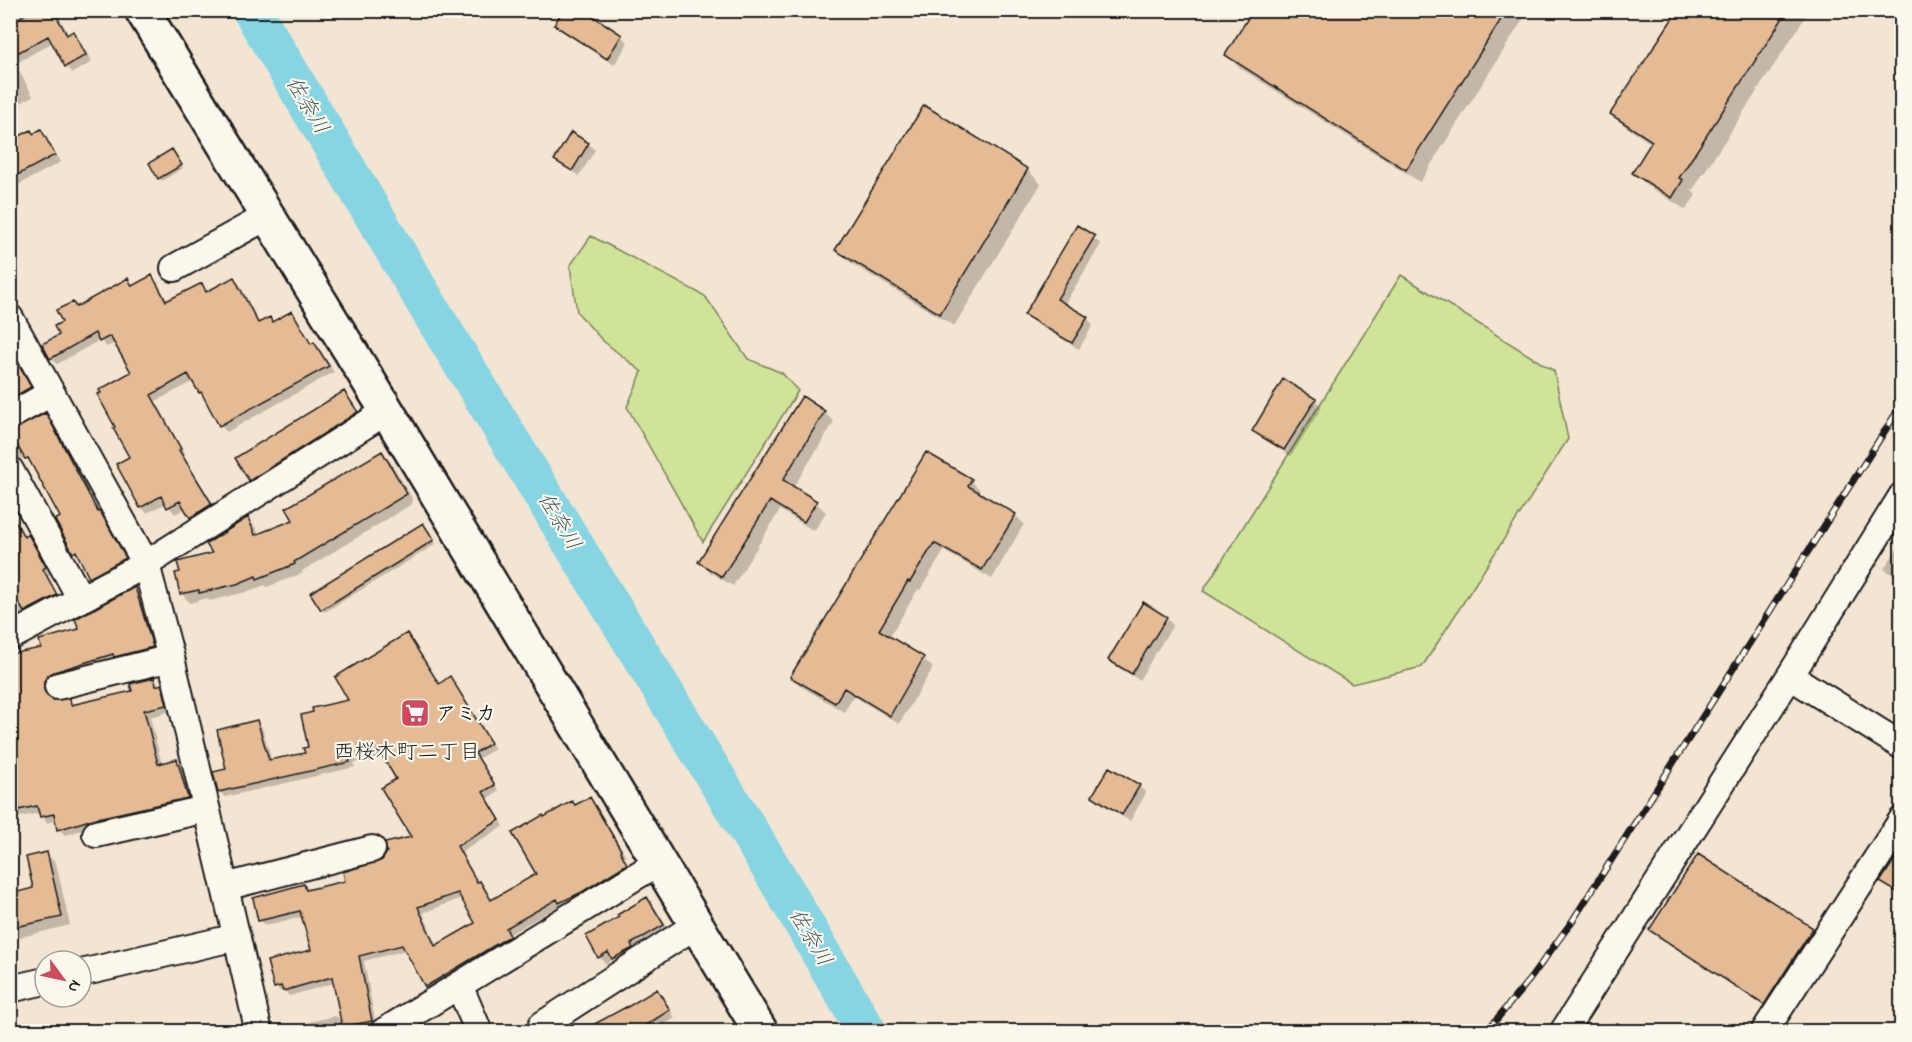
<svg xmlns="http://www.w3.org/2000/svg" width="1912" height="1042" font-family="'Indie Flower','Klee One',sans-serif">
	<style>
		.green { fill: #d0e499; stroke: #76805a; stroke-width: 1.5 }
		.shadow { fill: #0003; fill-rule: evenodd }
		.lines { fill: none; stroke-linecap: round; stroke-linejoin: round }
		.river { stroke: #86d5e3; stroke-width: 40 }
		.building { fill: #e4bb94; stroke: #1c1c1c; stroke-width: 1.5; fill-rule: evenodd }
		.street-casing { stroke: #1c1c1c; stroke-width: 30 }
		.secondary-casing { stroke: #1c1c1c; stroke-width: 38 }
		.street { stroke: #fbf7ec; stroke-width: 26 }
		.secondary { stroke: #fbf7ec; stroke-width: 33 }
		.rail-casing { stroke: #1c1c1c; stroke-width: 7 }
		.rail { stroke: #fbf7ec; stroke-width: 4.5; stroke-dasharray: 14; stroke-linecap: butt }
		.labels { text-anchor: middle; stroke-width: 4.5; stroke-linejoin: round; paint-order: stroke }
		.poi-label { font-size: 20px; font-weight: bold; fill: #1c1c1c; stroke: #fbf7ec; text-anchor: start }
		.water-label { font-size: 21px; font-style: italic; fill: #415d62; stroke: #fbf7ec }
		.neighbourhood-label { font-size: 21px; fill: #1c1c1c; stroke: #fbf7ec }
	</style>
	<rect width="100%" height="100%" fill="#f4e5d2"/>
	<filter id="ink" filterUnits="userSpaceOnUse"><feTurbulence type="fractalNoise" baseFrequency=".0167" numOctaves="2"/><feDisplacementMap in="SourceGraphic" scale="12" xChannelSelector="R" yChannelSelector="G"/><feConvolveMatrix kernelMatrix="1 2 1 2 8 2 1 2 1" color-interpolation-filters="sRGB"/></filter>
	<g filter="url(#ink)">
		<!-- green -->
		<path class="green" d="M 591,236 L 705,296 L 748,359 L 782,373 L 798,391 L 703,542 L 627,407 L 642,372 L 602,340 L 577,312 L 570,266 Z
			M 1401,275 L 1554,371 L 1568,439 L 1422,667 L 1352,684 L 1203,591 Z"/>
		<!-- shadow -->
		<path class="shadow" d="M 35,10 L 55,10 L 69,35 L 73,33 L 79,39 L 92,62 L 73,73 L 66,66 L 53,42 L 15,64 L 33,96 L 10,109 L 10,25 Z
			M 1255,10 L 1529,10 L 1420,182 L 1240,68 L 1227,55 Z
			M 1679,10 L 1810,10 L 1692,191 L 1696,195 L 1686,210 L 1648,186 L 1634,173 L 1652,144 L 1626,127 L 1612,114 Z
			M 556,25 L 621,36 L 628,43 L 614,65 L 563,32 Z
			M 925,108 L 1028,170 L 1041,184 L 954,326 L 851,263 L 837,249 Z
			M 41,131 L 47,138 L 61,162 L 16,186 L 18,188 L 10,192 L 10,142 Z
			M 588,144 L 595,150 L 579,176 L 556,159 Z
			M 175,154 L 183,168 L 162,181 L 159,178 Z
			M 1078,227 L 1101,244 L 1064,305 L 1087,318 L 1093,325 L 1079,349 L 1032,321 L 1026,314 Z
			M 151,277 L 158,283 L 168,302 L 202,285 L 208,292 L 234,279 L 240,285 L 260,324 L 270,319 L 274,323 L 291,313 L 298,319 L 312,345 L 314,343 L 320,350 L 334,372 L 227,432 L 220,425 L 206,398 L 194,381 L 156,401 L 186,456 L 184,457 L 218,511 L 198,524 L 186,508 L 175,514 L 166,503 L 147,513 L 141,507 L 131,458 L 133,373 L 115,343 L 107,347 L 100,340 L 57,364 L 51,358 L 73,304 L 77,308 L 128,280 L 134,286 Z
			M 10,350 L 37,394 L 10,410 Z
			M 344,393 L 363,419 L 256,486 L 250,480 Z
			M 802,398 L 824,412 L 834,422 L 793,488 L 816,503 L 826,512 L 814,531 L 780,510 L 733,586 L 710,572 L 700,562 Z
			M 1315,400 L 1322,407 L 1291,456 L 1260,437 L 1254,430 Z
			M 45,415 L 52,422 L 101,515 L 106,520 L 131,565 L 97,583 L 74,552 L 62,518 L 33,465 L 25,457 L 10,463 L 10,433 Z
			M 381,453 L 390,461 L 412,498 L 412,504 L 302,571 L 303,573 L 267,587 L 265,585 L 246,592 L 210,601 L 207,598 L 190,603 L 182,594 L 177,575 L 214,554 L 248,519 L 256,528 L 259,535 L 295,520 Z
			M 971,481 L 980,490 L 978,493 L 1015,515 L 1024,524 L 992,579 L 944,551 L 920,590 L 918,589 L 889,638 L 923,659 L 933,668 L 899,724 L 854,696 L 844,712 L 802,687 L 792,677 Z
			M 10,508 L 26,537 L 28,536 L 35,543 L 52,574 L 48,576 L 62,602 L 10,631 Z
			M 426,528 L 436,544 L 325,612 L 322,610 L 312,593 Z
			M 1902,541 L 1902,581 L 1884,569 Z
			M 135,589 L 141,595 L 158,653 L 50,688 L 49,698 L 51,700 L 69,700 L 75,705 L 134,692 L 154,679 L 168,692 L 172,711 L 150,717 L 162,765 L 177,761 L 183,767 L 194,804 L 100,825 L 65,835 L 59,829 L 57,820 L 47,823 L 40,813 L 10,819 L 10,656 L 43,649 L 81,630 Z
			M 1166,618 L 1173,625 L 1139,680 L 1116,666 L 1110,659 Z
			M 407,635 L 412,640 L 440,685 L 450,678 L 455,684 L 495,749 L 479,758 L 499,791 L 488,798 L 504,826 L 461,852 L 479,883 L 485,888 L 492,901 L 538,875 L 545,818 L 590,799 L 595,804 L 626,856 L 624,857 L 631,869 L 566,907 L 562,904 L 510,934 L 514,942 L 431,991 L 426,986 L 406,950 L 364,961 L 376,1026 L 351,1032 L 343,1026 L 345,1032 L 312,1032 L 309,1022 L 336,1016 L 343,1023 L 334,983 L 289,996 L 285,991 L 281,992 L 276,987 L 312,951 L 303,917 L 265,925 L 260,920 L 304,886 L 309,891 L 346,882 L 383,861 L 413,838 L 398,780 L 385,757 L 354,763 L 355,767 L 225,797 L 219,791 L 228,770 L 256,722 L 262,727 L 272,761 L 306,755 L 310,748 ZM 462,898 L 477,923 L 437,947 L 423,913 Z
			M 1139,786 L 1146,793 L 1130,821 L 1100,803 L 1093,796 Z
			M 47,854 L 56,863 L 70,925 L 10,940 L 10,896 L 34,890 Z
			M 1699,856 L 1815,933 L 1767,1006 L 1651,930 Z
			M 647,899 L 654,906 L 670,932 L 620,965 L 614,959 L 606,964 L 599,957 L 621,918 Z
			M 657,991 L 664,998 L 675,1018 L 652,1032 L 605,1032 Z
			M 239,1025 L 246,1032 L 212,1032 Z"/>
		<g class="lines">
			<!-- river -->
			<path class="river" d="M 252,10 L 435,318 L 779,881 L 867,1032"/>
		</g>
		<!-- building -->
		<path class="building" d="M 32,10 L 53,10 L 67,35 L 73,31 L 86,55 L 65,67 L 48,36 L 10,57 L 10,23 Z
			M 563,10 L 584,10 L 622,35 L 607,59 L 554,25 Z
			M 1253,10 L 1507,10 L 1406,170 L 1225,55 Z
			M 1678,10 L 1788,10 L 1679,178 L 1683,180 L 1672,198 L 1632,173 L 1652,141 L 1610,114 Z
			M 924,105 L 1028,169 L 940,314 L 835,250 Z
			M 41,129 L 55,155 L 10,179 L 10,141 L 31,130 L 33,134 Z
			M 571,132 L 589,143 L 572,171 L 554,160 Z
			M 172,149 L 182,165 L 158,179 L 149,163 Z
			M 1077,225 L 1095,236 L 1057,299 L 1088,317 L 1072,343 L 1024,315 Z
			M 152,275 L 166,301 L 202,283 L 206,292 L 234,277 L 258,323 L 270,317 L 272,322 L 292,311 L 311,344 L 314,342 L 329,366 L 219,426 L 201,392 L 199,393 L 188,374 L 151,395 L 181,449 L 179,450 L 212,504 L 190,518 L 180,501 L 167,508 L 161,496 L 140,508 L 116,464 L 129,457 L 113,428 L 115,427 L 97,394 L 101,393 L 99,390 L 131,372 L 110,336 L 99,342 L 95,333 L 50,359 L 42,344 L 59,335 L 54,326 L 62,322 L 56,310 L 73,302 L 76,307 L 128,278 L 132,286 Z
			M 10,350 L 31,387 L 10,399 Z
			M 1283,379 L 1316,399 L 1284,450 L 1252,431 Z
			M 344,391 L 358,412 L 249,481 L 235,458 Z
			M 802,396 L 825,411 L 783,480 L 817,501 L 804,522 L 770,501 L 722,577 L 698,562 Z
			M 46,413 L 98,512 L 100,511 L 126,558 L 89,578 L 76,551 L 73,553 L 55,520 L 60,517 L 28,458 L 25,459 L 17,445 L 10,449 L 10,431 Z
			M 382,451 L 407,494 L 294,562 L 295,564 L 257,579 L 256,576 L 237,584 L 199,593 L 199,590 L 180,594 L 175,573 L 180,572 L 177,562 L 212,553 L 206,544 L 248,517 L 255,535 L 293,520 L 286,508 Z
			M 926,452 L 972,479 L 968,486 L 1016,514 L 982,570 L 934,543 L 910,582 L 908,581 L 879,630 L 924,657 L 890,716 L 844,688 L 835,703 L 790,677 Z
			M 10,512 L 24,537 L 28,534 L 46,567 L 43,569 L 57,595 L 24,612 L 10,588 Z
			M 423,523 L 434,540 L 321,610 L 310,593 Z
			M 135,587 L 153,647 L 114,657 L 113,654 L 54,672 L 48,675 L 44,681 L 44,690 L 47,696 L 53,700 L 70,698 L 71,705 L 132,691 L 130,684 L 154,678 L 156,686 L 162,684 L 167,705 L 144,710 L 158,764 L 177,759 L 188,798 L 93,819 L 57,830 L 54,814 L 40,817 L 37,806 L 18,810 L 10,771 L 10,654 L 41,648 L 39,640 L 79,629 L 75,619 Z
			M 1143,602 L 1167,617 L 1132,674 L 1108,660 Z
			M 407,633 L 439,684 L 450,676 L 491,743 L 475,753 L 495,785 L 483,792 L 500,820 L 457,846 L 477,882 L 480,881 L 491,900 L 536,874 L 512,833 L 543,815 L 544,817 L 572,801 L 575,805 L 590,797 L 621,850 L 620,851 L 627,864 L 582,892 L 559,903 L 557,899 L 506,928 L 510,936 L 425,987 L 402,945 L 359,956 L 372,1021 L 342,1027 L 332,977 L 283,991 L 281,986 L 274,988 L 267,961 L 311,950 L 300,911 L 258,921 L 253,898 L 304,884 L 306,890 L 345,881 L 343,872 L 382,860 L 387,852 L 385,843 L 411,837 L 381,788 L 396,779 L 380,752 L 349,758 L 350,762 L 218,792 L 213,772 L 226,769 L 217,730 L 257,720 L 269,760 L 305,753 L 303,748 L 308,747 L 301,715 L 313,712 L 312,708 L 348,700 L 335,677 ZM 458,893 L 475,923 L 435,946 L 418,907 Z
			M 1109,767 L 1140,785 L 1122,815 L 1092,796 Z
			M 1902,848 L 1902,895 L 1880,882 Z
			M 47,852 L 62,917 L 10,928 L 10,894 L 33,888 L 26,857 Z
			M 1698,854 L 1813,928 L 1764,1005 L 1649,930 Z
			M 647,897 L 664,925 L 631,944 L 633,948 L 612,959 L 608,952 L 598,958 L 586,936 L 619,917 L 617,915 Z
			M 657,989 L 670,1010 L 635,1032 L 580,1032 L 626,1007 L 626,1008 Z"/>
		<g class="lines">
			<!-- street casing -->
			<g class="street-casing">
				<path id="street" d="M 174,268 L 268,216
					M 10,318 L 146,564 L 171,658 L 259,1032
					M 10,416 L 51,393
					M 10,470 L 81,599
					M 10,637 L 146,564 L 387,411
					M 1790,676 L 1902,746
					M 58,686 L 171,658
					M 96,834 L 206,809
					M 225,887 L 372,849
					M 81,973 L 237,937
					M 459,985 L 479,1032
					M 10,989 L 45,981
					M 383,1032 L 659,862
					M 545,1032 L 542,1025 L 696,925
					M 1563,1032 L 1790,676 L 1902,496
					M 1764,1032 L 1902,820"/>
			</g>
			<!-- secondary casing -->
			<g class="secondary-casing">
				<path id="secondary" d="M 142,10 L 387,411 L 761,1032"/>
			</g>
			<!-- street -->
			<use href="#street" class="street"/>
			<!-- secondary -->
			<use href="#secondary" class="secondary"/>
			<!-- rail casing -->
			<g class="rail-casing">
				<path id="rail" d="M 1486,1032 L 1530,979 L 1573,920 L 1902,404"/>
			</g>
			<!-- rail -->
			<use href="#rail" class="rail"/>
		</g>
	</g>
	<!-- icons -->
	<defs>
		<g id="supermarket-square" transform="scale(1.5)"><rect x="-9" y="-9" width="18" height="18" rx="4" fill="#d1495b" stroke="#fbf7ec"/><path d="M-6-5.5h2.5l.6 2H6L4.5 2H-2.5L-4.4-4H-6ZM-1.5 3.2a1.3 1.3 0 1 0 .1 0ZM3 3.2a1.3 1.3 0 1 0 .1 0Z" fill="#fff"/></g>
	</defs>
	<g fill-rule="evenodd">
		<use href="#supermarket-square" x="415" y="713"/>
	</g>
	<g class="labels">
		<!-- poi labels -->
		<g class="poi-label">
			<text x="436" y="720">アミカ</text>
		</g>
		<!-- water labels -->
		<g class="water-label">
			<text transform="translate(308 105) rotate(59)" y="7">佐奈川</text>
			<text transform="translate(560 521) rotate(59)" y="7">佐奈川</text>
			<text transform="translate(811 937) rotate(59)" y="7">佐奈川</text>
		</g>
		<!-- neighbourhood labels -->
		<g class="neighbourhood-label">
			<text x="407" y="758">西桜木町二丁目</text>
		</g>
	</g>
	<!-- margin -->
	<rect width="1912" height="1042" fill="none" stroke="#fbf7ec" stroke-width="36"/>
	<rect x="18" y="18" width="1876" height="1006" fill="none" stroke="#1c1c1c" stroke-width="2" filter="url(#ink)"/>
	<!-- north arrow -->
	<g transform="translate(63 979) rotate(123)"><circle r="28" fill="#fbf7ec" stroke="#a29f99" stroke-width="1.5"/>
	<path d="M0-4.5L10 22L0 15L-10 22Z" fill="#d1495b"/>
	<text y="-9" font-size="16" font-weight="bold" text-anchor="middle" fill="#1c1c1c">N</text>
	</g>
</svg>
